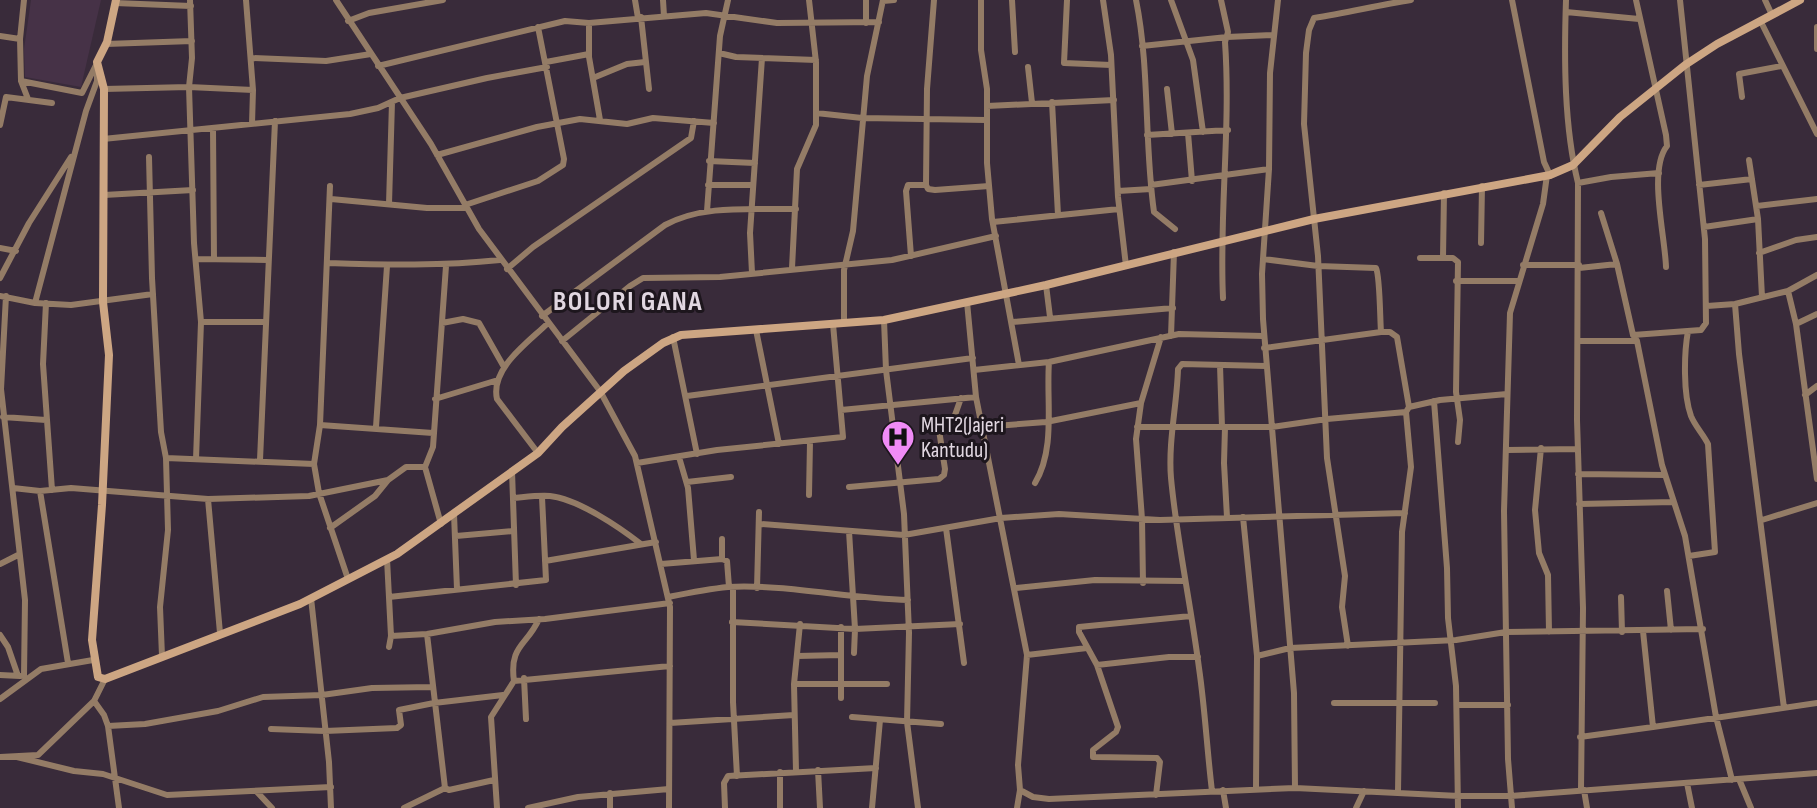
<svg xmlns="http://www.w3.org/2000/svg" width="1817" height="808" font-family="'Sofia Sans Condensed',sans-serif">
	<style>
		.built { fill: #463247 }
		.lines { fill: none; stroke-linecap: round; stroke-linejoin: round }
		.street { stroke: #947c66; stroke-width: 6 }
		.secondary { stroke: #cda683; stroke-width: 8 }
		.labels { text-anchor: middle; stroke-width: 6; stroke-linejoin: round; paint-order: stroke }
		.poi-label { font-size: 22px; fill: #e1d7e1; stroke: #1d161d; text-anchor: start }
		.district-label { font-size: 28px; font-weight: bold; letter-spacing: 1.5px; fill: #e1d7e1; stroke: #1d161d }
	</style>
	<rect width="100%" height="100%" fill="#392b3a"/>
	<!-- built -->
	<path class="built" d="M 31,0 L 101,0 L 81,87 L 25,77 L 24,49 Z"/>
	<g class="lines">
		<!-- street -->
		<path class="street" d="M 190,0 L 192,58 L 189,87 L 194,243 L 201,322 L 196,459
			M 246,0 L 253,90 L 252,124
			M 336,0 L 431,144 L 479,229 L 600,391 L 635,456 L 670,607 L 669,808
			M 635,0 L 638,18
			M 663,0 L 664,16
			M 981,0 L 981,50 L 987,89 L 987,163 L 992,219 L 1019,365
			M 1012,0 L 1015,52
			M 1067,0 L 1064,63 L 1111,65
			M 1103,0 L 1111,55 L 1118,197 L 1126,266
			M 1136,0 C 1150,69 1144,142 1154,212 L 1175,229
			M 1171,0 L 1193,60 L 1203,132
			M 1221,0 L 1228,32 L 1225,42 C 1231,128 1219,212 1223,298
			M 1278,0 L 1270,73 L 1269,169 L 1262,274 L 1263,319 L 1294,693 L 1295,788
			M 1512,0 L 1544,162 L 1550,175
			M 1566,0 C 1564,59 1564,126 1578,183 L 1577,420 L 1583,608 L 1581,790
			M 1636,0 L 1666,135 L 1667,146 C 1648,170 1665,235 1666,267
			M 1765,0 L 1772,15
			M 883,1 L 894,0
			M 115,3 L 191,6
			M 1566,12 L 1639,19
			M 641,17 L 649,89
			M 348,21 L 369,13 L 443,0
			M 1761,22 L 1817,134
			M 589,23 L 589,57 L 600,120
			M 866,23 L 866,0
			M 1817,27 L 1817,49
			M 0,36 L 20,39 L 21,81 L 82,93 L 98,61
			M 20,39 L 24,0
			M 106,44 L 192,41
			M 1142,46 L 1227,37 L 1274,35
			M 719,53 L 736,57 L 816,60
			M 251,58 L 326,61 L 371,54
			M 546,62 L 589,54
			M 378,66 L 565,21 L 589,23 L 706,13 L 777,23 L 879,22
			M 1028,67 L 1032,103
			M 593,78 L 627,64 L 645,62
			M 21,81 L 28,99
			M 104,89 L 189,87 L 253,90
			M 1167,89 L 1172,134
			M 1742,97 L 1739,74 L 1781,66
			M 1052,102 L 1058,215
			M 987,106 L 1114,100
			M 816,113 L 862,118 L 986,120
			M 0,125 L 6,97 L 52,103
			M 213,128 L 214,259
			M 1188,133 L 1192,181
			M 1147,135 L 1228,130
			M 103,139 L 350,114 L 378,108 L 400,98 L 487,78 L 547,67
			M 437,155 L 537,127 L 580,119 L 627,124 L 653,118 L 714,123
			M 149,157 L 152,278 L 161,432 L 166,458 L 168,530 L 160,607 L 162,656
			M 1749,160 L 1758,219 L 1762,297
			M 709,161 L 755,163
			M 1578,183 L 1611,177 L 1659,173
			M 708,185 L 753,185
			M 926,185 L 928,189 L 935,190 L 989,186
			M 1151,185 L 1269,169
			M 1699,185 L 1752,179
			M 330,186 L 320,425 L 314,464 L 319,493 L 348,579
			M 1118,191 L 1151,189
			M 104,195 L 193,190
			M 331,199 L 427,208 L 467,208
			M 389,204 L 392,102
			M 465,205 L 538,181 L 563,165 L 564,159 L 538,27
			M 1757,206 L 1817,199
			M 707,211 L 720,36 L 728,0
			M 1601,213 L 1617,264 L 1633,335 L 1637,341 L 1662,465 L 1685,536 L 1716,717 L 1732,780
			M 993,222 L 1119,209
			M 1704,227 L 1758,219
			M 1481,243 L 1482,186
			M 0,248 L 16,251
			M 1759,253 L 1796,240 L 1817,237
			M 911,256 L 906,191 L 908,185 L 926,185 L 927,89 L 934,0
			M 1420,258 L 1453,258 L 1458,262 L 1456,392 L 1460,420 L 1458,442
			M 1443,258 L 1444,193
			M 196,259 L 268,260
			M 1263,259 L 1318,266 L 1376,268 C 1380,276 1380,320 1381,332
			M 328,263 C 387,265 442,266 500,260
			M 1523,265 L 1579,265
			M 792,268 L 797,169 L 816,125 L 816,62 L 809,0
			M 1579,268 L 1617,264
			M 507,269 L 533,247 L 691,138 L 694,121
			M 752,273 L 750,233 L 762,58
			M 0,278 L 29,223 L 71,157
			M 1456,281 L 1519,281
			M 1046,285 L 1050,317
			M 1788,291 L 1796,324 L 1817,479
			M 0,296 L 35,303 L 71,305 L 153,294
			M 6,296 L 1,389 L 25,600 L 24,676
			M 967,302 L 976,397 L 1027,655 L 1018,765 L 1020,790 L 1017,808
			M 35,303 L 86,111 L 97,81 L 97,73
			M 46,303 L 43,364 L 52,490
			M 1735,304 L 1739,354 L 1784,708
			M 1707,306 L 1735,304 L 1788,291 L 1817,275
			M 542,316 L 665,225 C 704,204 752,210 796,209
			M 884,320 L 886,370 L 904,514 L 909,633 L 907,722 L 918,808
			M 201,322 L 265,322
			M 1013,322 L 1173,308
			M 442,323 L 463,319 L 479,323 L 504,367
			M 844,323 L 844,270 L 853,231 L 867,76 L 883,0
			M 1796,324 L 1817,314
			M 756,330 L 779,444
			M 1688,331 C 1684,353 1683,394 1691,416 C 1695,426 1703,434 1708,444 L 1715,552 L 1689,556
			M 1633,335 L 1701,330 L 1706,323 L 1705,239 L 1680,0
			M 1171,336 L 1174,252
			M 673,337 L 697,454
			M 562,341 L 630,286 L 643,278 L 720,277 L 892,260 L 996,236
			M 1579,341 L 1637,341
			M 1264,348 L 1381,332 L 1390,332 L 1397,337 L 1409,407 L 1406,412 L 1411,467 L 1402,532 L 1398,792
			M 1220,365 L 1222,427
			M 974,370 L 1049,362 L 1179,334 L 1263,336
			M 1805,395 L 1817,386
			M 687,396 L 973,358
			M 435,399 L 498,380
			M 1434,401 L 1447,568 L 1448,618 L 1456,686 L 1458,808
			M 1409,407 L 1440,400 L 1507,394
			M 841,410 L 976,397
			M 3,417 L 46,420
			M 320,425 L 433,433
			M 376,427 L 387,266
			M 982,427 L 1046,422 L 1141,403
			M 1137,427 L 1272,427 L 1327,419 L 1406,412
			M 1225,427 L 1224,463 L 1227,517
			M 1541,448 L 1535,510 L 1539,553 L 1548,575 L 1549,632
			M 1507,450 L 1578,449
			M 538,453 L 497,399 C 490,368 529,342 548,323
			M 679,457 L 688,488 L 694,560
			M 166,458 L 314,464
			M 260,460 L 275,121
			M 637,463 L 717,450 L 843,437 L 833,324
			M 512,471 L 516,585
			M 1578,474 L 1665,475
			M 687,482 L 731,477
			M 1035,483 C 1056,448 1046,401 1049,362
			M 849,487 L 939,479 L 944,475 L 945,469 L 939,430 L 955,415 L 961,398
			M 13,488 L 40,491 L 71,488 L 208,499 L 309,496 L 388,480
			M 40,491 L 68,663
			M 809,495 L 810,442
			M 513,498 C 525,497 539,495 550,496 C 578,499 619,527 641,544
			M 208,499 L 220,633
			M 1579,504 L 1674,502
			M 454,514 L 457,589
			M 1243,517 L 1257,656 L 1256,789
			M 1762,520 L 1817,503
			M 441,524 L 425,467 L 433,447 L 446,266
			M 761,524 L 904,535 L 1001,518 L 1059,514 L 1160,520 L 1405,513
			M 330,528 L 375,496 L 388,480 L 406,467 L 425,467
			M 946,528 L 964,663
			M 849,531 L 855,629 L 854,653
			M 456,536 L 514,531
			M 387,559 L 391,636 L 389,647
			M 722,559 L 722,539
			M 545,561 L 656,542
			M 0,564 L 18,555
			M 661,564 L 722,559 L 727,561 L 729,587
			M 1143,583 L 1142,519 L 1136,439 L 1141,403 L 1161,337
			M 733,587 L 733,702 L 737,776
			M 757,588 L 759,512
			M 1016,588 L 1095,580 L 1184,581
			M 1667,591 L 1671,630
			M 389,597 L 546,580 L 542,497
			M 668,597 C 688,593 708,589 728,587 C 788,584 848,599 908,600
			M 1621,597 L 1622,632
			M 311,598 L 329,762 L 331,808
			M 732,622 L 855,629 L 960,624
			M 841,627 L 841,698
			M 1643,631 L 1653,727 L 1817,703
			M 427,634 L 445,788
			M 0,635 L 8,647 L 18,676
			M 391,636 L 427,634 L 495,622 L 545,619 L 670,603
			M 1348,646 L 1342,607 L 1345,576 L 1327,458 L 1318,256 L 1304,124 L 1306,53 L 1309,30 L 1314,18 C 1347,13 1378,5 1411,0
			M 1027,655 L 1087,648
			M 797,656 L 841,655
			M 1257,656 L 1290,648 L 1456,640 L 1506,632 L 1703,629
			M 1097,665 L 1169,657 L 1198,657
			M 0,675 L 20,676
			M 524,678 L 526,719
			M 514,681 C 509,645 527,646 539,619
			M 794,684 L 887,684
			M 0,699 L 41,669 L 93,660
			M 94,701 L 104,715 L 108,726 L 119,808
			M 1334,703 L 1435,703
			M 1457,705 L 1508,705
			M 852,717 L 941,724
			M 670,723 L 794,715
			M 108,726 L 145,724 L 218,711 L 263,697 L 322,695 L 372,688 L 432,687
			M 271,729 L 325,731 L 397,728 L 401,725 L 399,710 L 434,703 L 503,695
			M 1580,737 L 1653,727
			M 0,757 L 38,755 L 94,701 L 105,679
			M 17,757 L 74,771 L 103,774 L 167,795 L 331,787
			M 818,770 L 820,808
			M 796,771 L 794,684 L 800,624
			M 1739,779 L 1751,808
			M 1687,783 L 1692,808
			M 1020,790 L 1033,797 L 1049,799 L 1295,788 L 1459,796 L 1511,796 L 1817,773
			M 1223,790 L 1226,808
			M 1584,790 L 1587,808
			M 1212,791 C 1207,750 1205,709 1199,668 C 1191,605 1177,542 1171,478 C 1168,442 1177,405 1178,369 L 1182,364 L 1266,366
			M 257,792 L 272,808
			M 1156,795 L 1160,762 L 1157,758 L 1093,757 L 1093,750 L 1116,732 L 1118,727 L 1097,665 L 1079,632 L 1079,627 L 1191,616
			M 404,808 L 445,788 L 449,790 L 494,780
			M 497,808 L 491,717 L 514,681 L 670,666
			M 528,808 L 578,797 L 669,789
			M 610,808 L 610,793
			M 725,808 L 724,783 L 728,776 L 876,768
			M 780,808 L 780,772
			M 872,808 L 880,720
			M 1356,808 L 1364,791
			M 1512,808 L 1508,759 L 1504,511 L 1510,313 L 1543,204 L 1547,175"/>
		<!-- secondary -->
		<path class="secondary" d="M 116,0 L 107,42 L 97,62 L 104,89 L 103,302 L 109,355 L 102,505 L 92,640 L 98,677 L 105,679 L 300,604 L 397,554 L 538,453 L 562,427 L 624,371 L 663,343 L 681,335 L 884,320 L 1046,285 L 1314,219 L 1550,175 L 1573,165 L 1620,117 L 1685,65 L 1717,44 L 1800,0"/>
	</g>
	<!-- icons -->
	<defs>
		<g id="hospital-pin" transform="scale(1.725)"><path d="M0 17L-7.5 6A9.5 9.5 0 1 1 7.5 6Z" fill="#f08bf6" stroke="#1d161d"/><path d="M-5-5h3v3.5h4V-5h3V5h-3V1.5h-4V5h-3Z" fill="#111"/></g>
	</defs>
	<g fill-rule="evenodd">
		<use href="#hospital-pin" x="898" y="437"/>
	</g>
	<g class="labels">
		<!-- poi labels -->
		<g class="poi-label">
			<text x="921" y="432">MHT2(Jajeri<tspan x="921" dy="25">Kantudu)</tspan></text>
		</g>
		<!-- district labels -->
		<g class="district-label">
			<text x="628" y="310">BOLORI GANA</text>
		</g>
	</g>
</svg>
